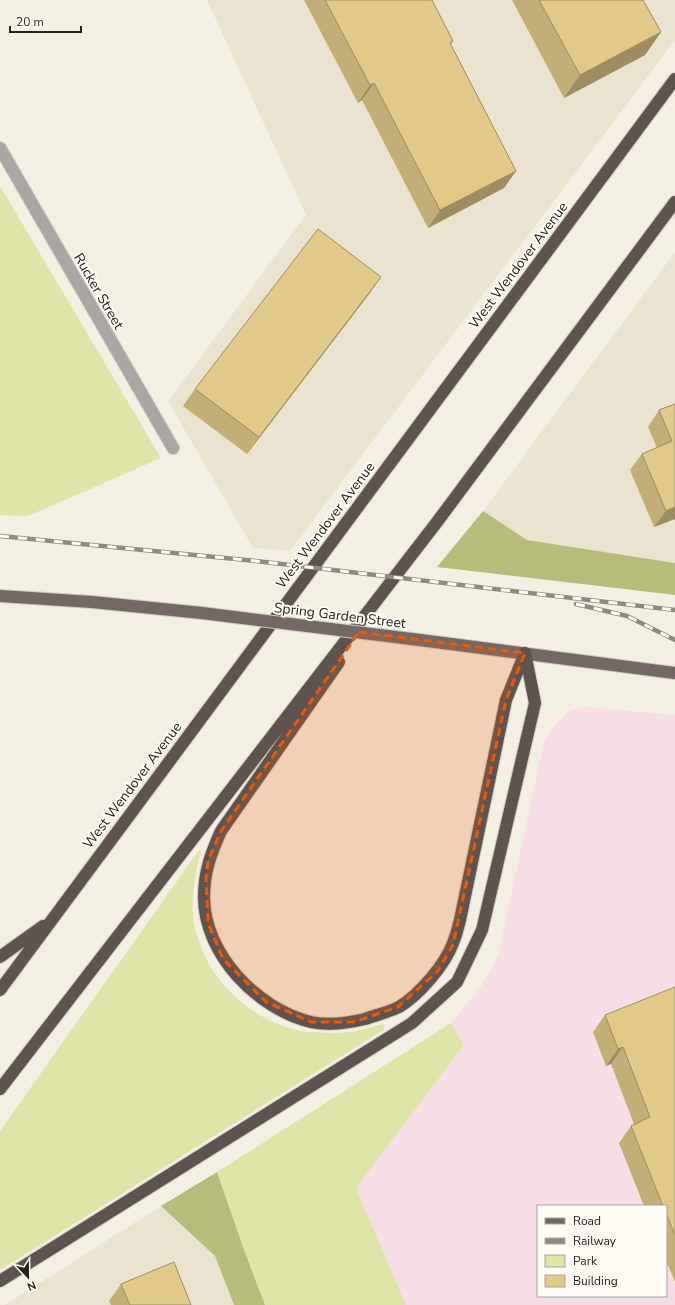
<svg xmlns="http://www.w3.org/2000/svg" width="675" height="1305" font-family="'Nunito Sans',sans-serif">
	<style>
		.built { fill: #eae3d0 }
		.industrial { fill: #f7dde5; fill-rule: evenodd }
		.green { fill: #dfe4a8 }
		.forest { fill: #b8bc7b }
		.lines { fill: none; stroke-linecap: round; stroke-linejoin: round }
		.minor-casing { stroke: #cecabf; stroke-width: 14 }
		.major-casing { stroke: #cecabf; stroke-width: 14 }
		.highway-casing { stroke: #cecabf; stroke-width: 14 }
		.minor { stroke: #aba5a3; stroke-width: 12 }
		.major { stroke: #736864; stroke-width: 12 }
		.highway { stroke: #5e534e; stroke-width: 12 }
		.rail-casing { stroke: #8d8a81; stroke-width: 4.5 }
		.rail { stroke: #fefcf5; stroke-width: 3; stroke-dasharray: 9; stroke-linecap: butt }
		.major-bridge-casing { stroke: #cecabf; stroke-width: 14; stroke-linecap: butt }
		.major-bridge { stroke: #736864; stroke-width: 12 }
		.wall { fill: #c2ae76 }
		.shaded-wall { fill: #9e8d60 }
		.building { fill: #e1ca89; stroke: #9e8d60 }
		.marked { fill: #e8590c; fill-opacity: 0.2; stroke: #e8590c; stroke-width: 3; stroke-dasharray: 8 5; stroke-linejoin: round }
		.labels { text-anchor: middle; stroke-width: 4; stroke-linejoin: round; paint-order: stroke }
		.street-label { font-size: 14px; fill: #25231f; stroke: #fefcf5 }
	</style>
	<rect width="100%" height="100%" fill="#f3efe2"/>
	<!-- built -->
	<path class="built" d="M 207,0 L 675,0 L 675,40 L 290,551 L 253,548 L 168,401 L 306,215 Z
		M 675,252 L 675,563 L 527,540 L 483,511 Z
		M 161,1206 L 215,1256 L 234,1305 L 5,1305 Z"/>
	<!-- industrial -->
	<path class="industrial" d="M 585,707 L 675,715 L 675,1305 L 406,1305 L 356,1188 L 464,1045 L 451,1023 L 480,988 L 498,956 L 544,741 L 554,726 L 568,712 ZM 538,1206 L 666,1206 L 666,1296 L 538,1296 Z"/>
	<!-- green -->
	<path class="green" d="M 0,186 L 161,458 L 28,516 L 0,515 Z
		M 199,850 L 201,852 C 195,873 190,901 194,924 C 198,941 205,960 215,974 C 234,1001 264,1022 296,1030 C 302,1032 308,1032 314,1032 C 340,1035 358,1032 383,1024 L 385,1029 L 0,1270 L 0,1131 Z
		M 451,1023 L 464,1045 L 356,1188 L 406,1305 L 265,1305 L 243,1247 L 217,1172 Z"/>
	<!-- forest -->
	<path class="forest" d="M 483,511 L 527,540 L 675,563 L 675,595 L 437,567 Z
		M 217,1172 L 243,1247 L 265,1305 L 234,1305 L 215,1256 L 161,1206 Z"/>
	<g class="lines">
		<!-- minor casing -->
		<g class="minor-casing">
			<path id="minor" d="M 0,148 L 173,448"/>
		</g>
		<!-- major casing -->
		<g class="major-casing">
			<path id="major" d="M 0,596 L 92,602 L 202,613
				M 420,640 L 675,673"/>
		</g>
		<!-- highway casing -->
		<g class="highway-casing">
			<path id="highway" d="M 339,662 L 221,831 C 211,853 204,872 204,897 C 204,954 257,1009 311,1022 C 328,1026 348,1023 365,1019 C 376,1015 389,1012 399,1007 C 419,995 445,965 453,943 C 456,936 458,928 460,920 L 506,700 L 525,653
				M 0,957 L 43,926
				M 0,990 L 675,79
				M 0,1089 L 437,522 L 675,202
				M 0,1281 L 412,1023 L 457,982 L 482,930 L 535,703 L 525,653"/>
		</g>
		<!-- minor -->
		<use href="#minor" class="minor"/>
		<!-- major -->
		<use href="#major" class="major"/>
		<!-- highway -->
		<use href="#highway" class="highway"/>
		<!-- rail casing -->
		<g class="rail-casing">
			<path id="rail" d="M 0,536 L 256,561 L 675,610
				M 576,604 L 627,616 L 675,640"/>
		</g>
		<!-- rail -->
		<use href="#rail" class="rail"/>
		<!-- major-bridge casing -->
		<g class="major-bridge-casing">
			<path id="major-bridge" d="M 202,613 L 420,640"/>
		</g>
		<!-- major-bridge -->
		<use href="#major-bridge" class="major-bridge"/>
	</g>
	<!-- wall -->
	<path class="wall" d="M 304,0 L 432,0 L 453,41 L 451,45 L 516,171 L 504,188 L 428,228 L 362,100 L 358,103 Z
		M 512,0 L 643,0 L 661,32 L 645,55 L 564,98 Z
		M 381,277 L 369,294 L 247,454 L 183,406 L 195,389 Z
		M 675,404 L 675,519 L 654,527 L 630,470 L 642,454 L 657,448 L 648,427 L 659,410 Z
		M 675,987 L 675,1282 L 666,1260 L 666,1206 L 644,1206 L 619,1143 L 631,1126 L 634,1124 L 611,1064 L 606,1066 L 593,1032 L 605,1015 Z
		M 121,1284 L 191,1305 L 111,1305 L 109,1301 Z"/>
	<!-- shaded-wall -->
	<path class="shaded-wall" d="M 661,32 L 645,55 L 564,98 L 580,75 Z
		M 374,83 L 362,100 L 358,103 L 370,85 Z
		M 516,171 L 504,188 L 428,228 L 440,210 Z
		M 381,277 L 369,294 L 247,454 L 259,437 Z
		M 675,507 L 675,519 L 654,527 L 666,511 Z
		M 623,1047 L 611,1064 L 606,1066 L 618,1049 Z"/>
	<!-- building -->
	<path class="building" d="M 325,0 L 432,0 L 453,41 L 450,43 L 516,171 L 440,210 L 374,83 L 370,85 Z
		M 539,0 L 643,0 L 661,32 L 580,75 Z
		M 318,229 L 381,277 L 259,437 L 195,389 Z
		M 675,404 L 675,507 L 666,511 L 642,454 L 672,441 L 659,410 Z
		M 675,987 L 675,1235 L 666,1213 L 666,1206 L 663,1206 L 631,1126 L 650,1117 L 623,1047 L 618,1049 L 605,1015 Z
		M 174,1262 L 191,1305 L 130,1305 L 121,1284 Z"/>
	<!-- marked area -->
	<path class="marked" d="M 359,632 L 525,653 L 506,700 L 453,945 L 438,971 L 398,1007 L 354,1022 L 311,1022 L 266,1002 L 223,959 L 208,923 L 206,878 L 208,861 L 221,831 Z"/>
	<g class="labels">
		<!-- street labels -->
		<g class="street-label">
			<text transform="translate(518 265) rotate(-53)" y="5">West Wendover Avenue</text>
			<text transform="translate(99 291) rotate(60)" y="5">Rucker Street</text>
			<text transform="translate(325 525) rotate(-53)" y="5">West Wendover Avenue</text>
			<text transform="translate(340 615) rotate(7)" y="5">Spring Garden Street</text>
			<text transform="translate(132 785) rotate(-53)" y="5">West Wendover Avenue</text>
		</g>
	</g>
	<!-- legend -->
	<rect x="537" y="1205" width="130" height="92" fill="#fefcf5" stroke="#a7a59f"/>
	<rect x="545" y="1218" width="20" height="6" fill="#736864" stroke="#a7a59f"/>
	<text x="573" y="1225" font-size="12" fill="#25231f">Road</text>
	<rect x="545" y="1238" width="20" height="6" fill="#8d8a81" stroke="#a7a59f"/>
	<text x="573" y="1245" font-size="12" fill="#25231f">Railway</text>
	<rect x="545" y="1255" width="20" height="12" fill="#dfe4a8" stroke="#a7a59f"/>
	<text x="573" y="1265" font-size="12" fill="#25231f">Park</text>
	<rect x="545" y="1275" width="20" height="12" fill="#e1ca89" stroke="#a7a59f"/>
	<text x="573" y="1285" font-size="12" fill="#25231f">Building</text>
	<!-- north arrow -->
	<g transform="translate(28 1277) rotate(158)" stroke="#fefcf5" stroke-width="3" paint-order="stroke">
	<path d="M0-3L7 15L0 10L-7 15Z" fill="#25231f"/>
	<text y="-6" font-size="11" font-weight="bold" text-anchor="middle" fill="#25231f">N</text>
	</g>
	<!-- scale -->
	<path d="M10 26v6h71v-6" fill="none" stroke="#25231f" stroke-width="2"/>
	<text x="16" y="26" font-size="12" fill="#25231f" stroke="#fefcf5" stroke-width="3" paint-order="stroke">20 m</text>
</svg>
